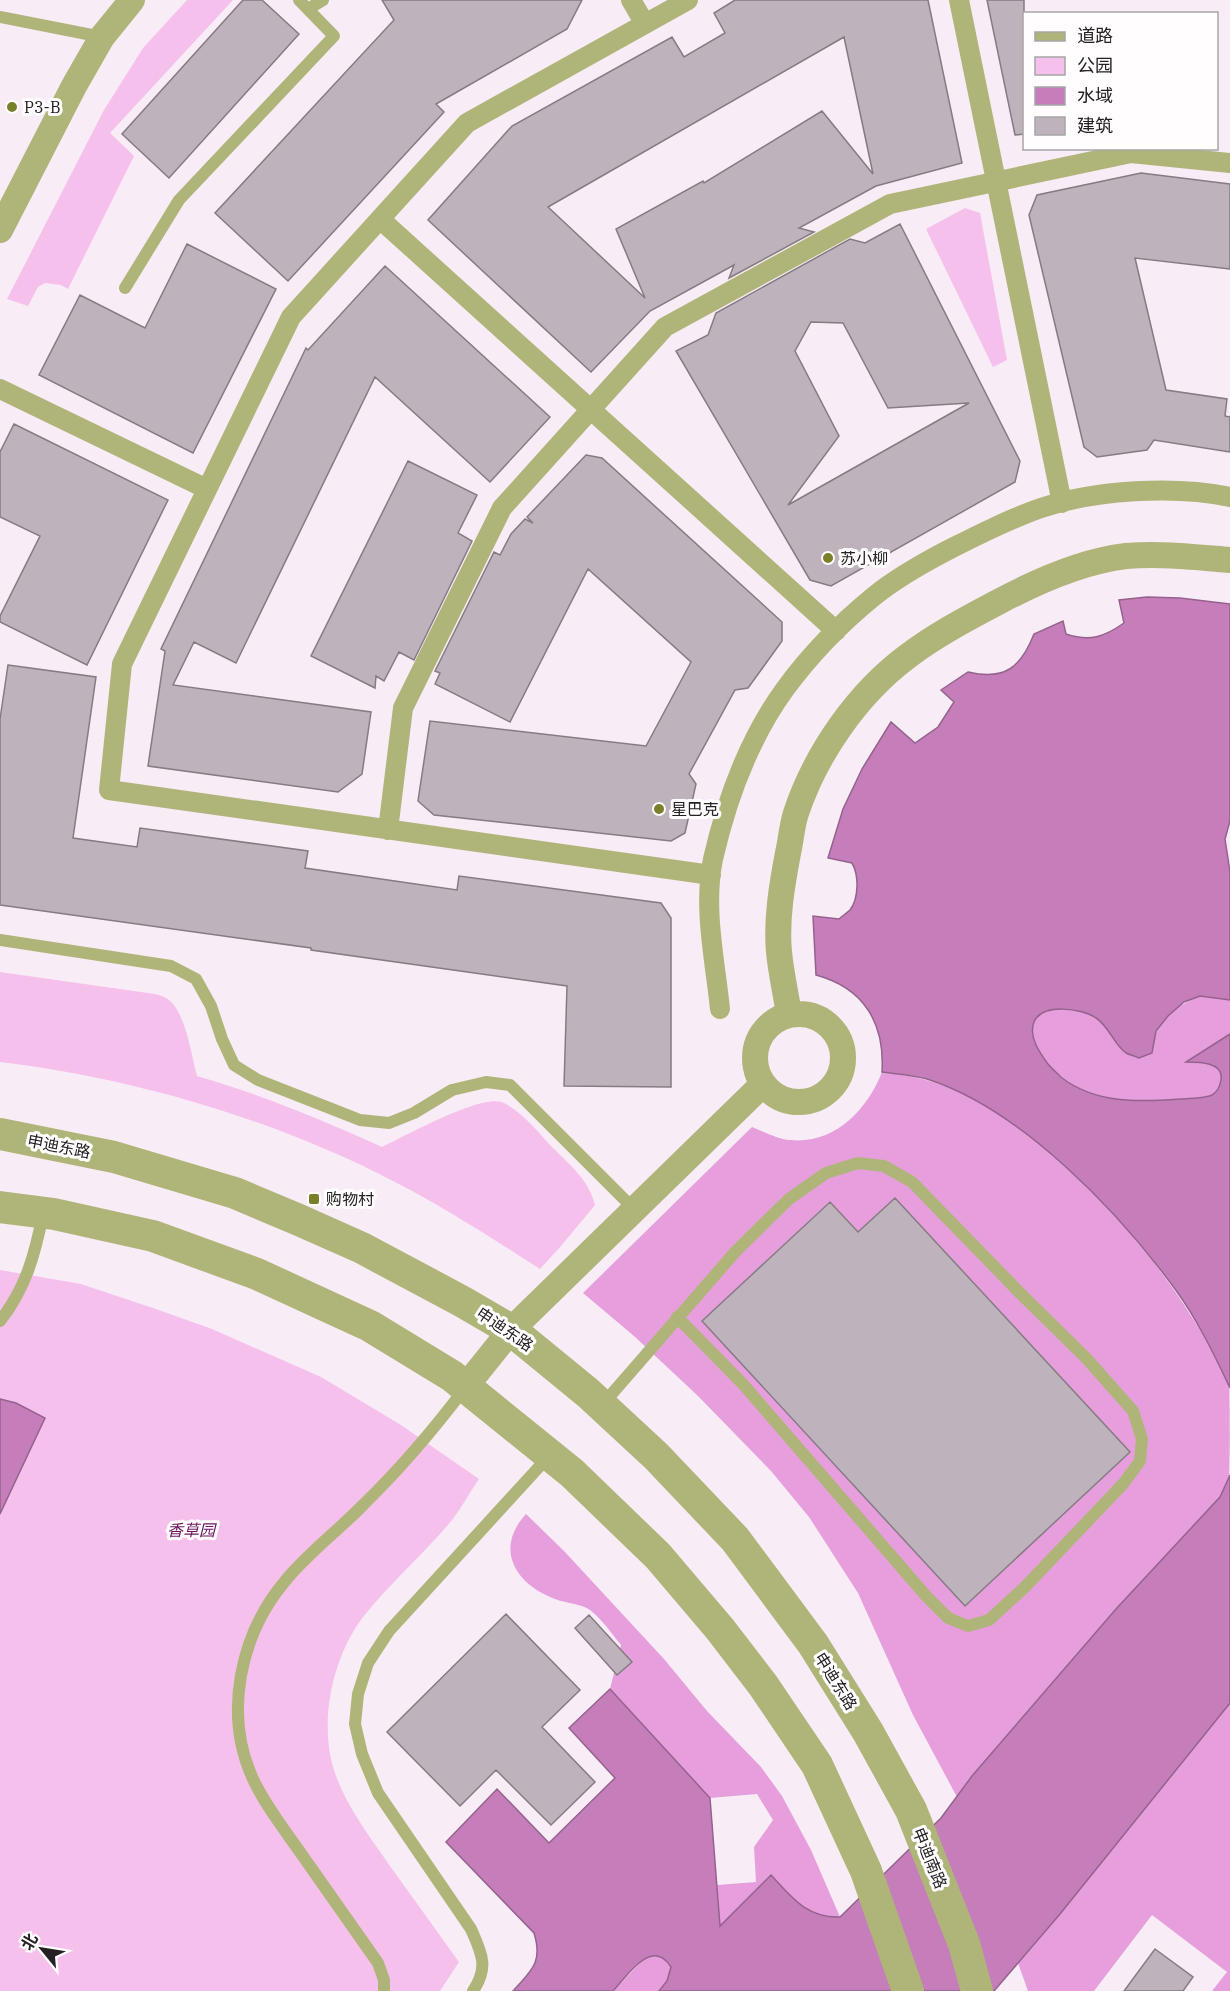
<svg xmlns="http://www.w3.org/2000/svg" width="1230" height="1991" font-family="'IBM Plex Serif','Noto Sans SC',serif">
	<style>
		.green { fill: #f6c0ed }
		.forest { fill: #e79edc; fill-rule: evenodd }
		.water { fill: #c57eba; stroke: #95628d; stroke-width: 1.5 }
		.building { fill: #beb3bc; stroke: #857b83; stroke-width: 1.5; fill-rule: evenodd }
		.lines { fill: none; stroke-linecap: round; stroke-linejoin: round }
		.service { stroke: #afb579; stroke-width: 12 }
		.pedestrian { stroke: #afb579; stroke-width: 20 }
		.minor { stroke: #afb579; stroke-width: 26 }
		.tertiary { stroke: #afb579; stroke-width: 32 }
		.poi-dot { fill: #7a7f29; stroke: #fffdfe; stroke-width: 2 }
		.labels { text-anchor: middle; stroke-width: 6; stroke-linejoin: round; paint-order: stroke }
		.poi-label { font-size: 16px; fill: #242024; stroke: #fffdfe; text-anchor: start }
		.street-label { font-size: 16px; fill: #242024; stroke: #fffdfe }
		.park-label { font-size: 16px; font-style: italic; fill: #691261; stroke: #fffdfe }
	</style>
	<rect width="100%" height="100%" fill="#f8ecf6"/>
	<!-- green -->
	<path class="green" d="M 187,0 L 233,0 L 110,133 L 134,156 L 68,289 L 61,285 L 45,283 L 38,287 L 28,306 L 7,299 L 104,110 L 143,48 Z
		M 965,208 L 980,213 L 1007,360 L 993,367 L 926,229 Z
		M 0,972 L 155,994 C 160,995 165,997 169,1000 C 186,1014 191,1054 197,1076 C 262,1095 321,1119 382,1147 C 405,1136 479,1095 501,1102 C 519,1108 539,1133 552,1147 C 570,1165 589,1180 595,1205 L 561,1246 L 540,1269 C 492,1238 445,1208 395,1182 C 276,1120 134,1078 0,1062 Z
		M 0,1270 L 81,1284 L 153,1308 L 212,1329 L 321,1377 L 401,1425 L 479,1479 C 470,1492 462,1507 452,1520 C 424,1554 390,1583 363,1617 C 332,1658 318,1724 335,1773 C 346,1806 370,1837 390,1866 C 413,1898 436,1930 459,1962 L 440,1991 L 0,1991 Z"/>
	<!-- forest -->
	<path class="forest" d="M 1200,996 L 1230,1000 L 1230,1034 L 1188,1062 C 1201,1062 1225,1063 1221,1081 C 1220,1087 1216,1093 1211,1095 C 1202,1099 1188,1098 1179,1099 C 1137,1102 1095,1104 1061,1076 C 1056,1072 1051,1069 1048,1064 C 1040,1052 1028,1037 1034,1022 C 1042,1002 1082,1008 1096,1018 C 1106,1024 1118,1043 1125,1053 L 1152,1053 C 1154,1046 1154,1039 1156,1033 C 1162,1015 1183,1003 1200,996 Z
		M 882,1072 C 909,1075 932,1080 957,1091 C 1046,1130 1145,1240 1195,1322 C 1208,1342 1221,1363 1229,1386 C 1230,1392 1230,1469 1229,1476 C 1227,1483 1223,1490 1220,1497 L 1116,1609 L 972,1776 L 957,1797 L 913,1715 L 858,1593 L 809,1517 L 771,1471 L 698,1396 L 634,1336 L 583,1293 L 752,1127 C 762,1131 772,1136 783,1139 C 830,1148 866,1113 882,1072 ZM 895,1198 L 1130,1452 L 965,1606 L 702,1321 L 829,1202 L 858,1232 Z
		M 526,1514 L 564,1551 L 664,1659 L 707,1711 L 761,1767 L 782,1796 L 811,1850 L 840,1917 C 807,1918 792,1898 771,1875 L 720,1927 L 717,1885 L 756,1882 L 754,1847 L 773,1820 L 757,1794 L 710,1798 L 610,1689 L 621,1645 C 612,1634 602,1619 590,1610 C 582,1604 565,1603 555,1599 C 515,1584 494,1549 526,1514 Z
		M 1230,1703 L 1230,1991 L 1212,1991 L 1227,1972 L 1152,1915 L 1094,1991 L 1028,1991 L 1018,1963 L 1060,1914 Z
		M 655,1954 L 665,1957 L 671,1967 L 667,1981 L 659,1991 L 613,1991 L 644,1959 Z"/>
	<!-- water -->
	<path class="water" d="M 1147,597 L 1180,598 L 1230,604 L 1230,821 L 1225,839 L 1230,872 L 1230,1000 L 1200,996 L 1184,1002 L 1168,1016 L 1156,1031 L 1152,1053 L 1139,1058 C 1135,1056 1130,1055 1126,1053 C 1114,1045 1109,1026 1096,1018 C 1082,1008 1042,1003 1034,1022 C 1028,1037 1040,1053 1048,1064 C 1052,1069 1057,1073 1061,1077 C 1095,1104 1139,1102 1180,1099 C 1189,1098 1204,1099 1212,1095 C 1217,1092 1220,1086 1221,1080 C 1224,1062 1199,1062 1186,1062 L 1230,1034 L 1230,1388 C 1214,1354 1197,1319 1175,1289 C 1118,1211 1021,1109 927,1079 C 913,1075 897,1074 882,1072 C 885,1023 864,988 816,975 L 813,916 L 839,919 C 842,916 847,913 850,910 C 859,898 859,875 852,863 L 828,858 L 843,809 L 862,769 L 891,722 L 915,743 L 938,727 L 954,702 L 941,690 L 968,672 C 1005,681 1021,667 1034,634 L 1063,621 L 1066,634 C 1090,642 1104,637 1124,623 L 1119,600 Z
		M 0,1399 L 16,1403 L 45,1418 L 0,1514 Z
		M 1230,1475 L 1230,1703 L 1060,1914 L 994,1991 L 659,1991 L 667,1981 L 671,1967 C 652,1937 628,1975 613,1991 L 513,1991 C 532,1970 543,1962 534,1933 L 446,1842 L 497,1789 L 549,1843 L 615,1778 L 569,1728 L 610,1689 L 710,1798 L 720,1926 L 771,1875 C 792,1898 807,1918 840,1917 L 941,1818 L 972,1776 L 1116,1609 L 1220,1497 Z"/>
	<!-- building -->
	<path class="building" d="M 243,0 L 262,0 L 299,34 L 169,178 L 122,134 Z
		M 382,0 L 582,0 L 567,29 L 436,104 L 444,112 L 288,281 L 215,213 L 394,20 Z
		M 735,0 L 928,0 L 962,163 L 876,186 L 799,228 L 814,232 L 729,278 L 734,265 L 650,311 L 591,372 L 428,220 L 512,126 L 672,37 L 684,57 L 725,33 L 714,13 ZM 844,37 L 873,174 L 822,111 L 704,183 L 703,181 L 616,229 L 645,298 L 548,207 Z
		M 987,0 L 1024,0 L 1024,134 L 1015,135 Z
		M 1141,173 L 1230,184 L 1230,269 L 1135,258 L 1166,390 L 1227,399 L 1225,416 L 1230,417 L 1230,452 L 1154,440 L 1147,450 L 1097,457 L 1084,447 L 1029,215 L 1037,195 Z
		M 900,224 L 1020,461 L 1015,482 L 831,586 L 810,580 L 676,351 L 708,335 L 716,313 L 850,239 L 865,243 ZM 811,322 L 843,323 L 888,408 L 969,403 L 788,505 L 839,436 L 795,351 Z
		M 187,244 L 276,289 L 193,453 L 39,375 L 80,295 L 145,328 Z
		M 385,266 L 550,417 L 490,482 L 375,377 L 236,663 L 194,642 L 173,685 L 371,712 L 362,774 L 338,792 L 148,766 L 165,651 L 161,649 L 306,348 L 308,350 Z
		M 14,424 L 168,500 L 87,665 L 0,622 L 0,616 L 40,536 L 0,517 L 0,452 Z
		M 586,455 L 602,458 L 782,622 L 782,641 L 748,688 L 735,690 L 689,774 L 696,784 L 685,833 L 671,841 L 434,815 L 418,801 L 430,721 L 646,746 L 691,662 L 588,569 L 510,722 L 435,684 L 440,673 L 435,671 L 494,552 L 500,555 L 511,534 L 525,519 L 533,523 L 527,517 Z
		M 408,461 L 477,495 L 458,533 L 472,541 L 414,660 L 399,652 L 384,681 L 376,676 L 375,688 L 311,656 Z
		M 8,665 L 96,677 L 73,838 L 137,847 L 140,828 L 308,851 L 305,868 L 457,890 L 459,876 L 661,903 L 671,918 L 671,1087 L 564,1086 L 567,986 L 311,950 L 311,948 L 0,905 L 0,719 Z
		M 895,1198 L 1130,1452 L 965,1606 L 702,1321 L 830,1202 L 858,1232 Z
		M 506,1614 L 580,1690 L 542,1727 L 595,1782 L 551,1825 L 496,1770 L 460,1806 L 387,1732 Z
		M 589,1615 L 632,1662 L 617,1675 L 575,1628 Z
		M 1155,1949 L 1193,1977 L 1183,1991 L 1124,1991 Z"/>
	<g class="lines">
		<!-- service -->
		<path class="service" d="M 308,9 L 323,0
			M 0,17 L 102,37
			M 125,288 L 179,200 L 334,36 L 299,0
			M 0,940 L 171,966 L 196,979 L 211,1006 L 222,1039 L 234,1065 L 258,1080 L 360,1120 L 389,1123 L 414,1113 L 452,1090 L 486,1082 L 510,1085 L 635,1210
			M 0,1321 C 26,1288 35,1254 43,1214
			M 603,1404 L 736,1251 L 789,1199 L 826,1173 L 858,1163 L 884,1166 L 912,1182 L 1020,1293 L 1087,1359 L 1133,1411 L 1142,1439 L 1140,1461 L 1123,1484 L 1024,1588 L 989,1620 L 968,1626 L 948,1618 L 927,1597 L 742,1383 L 677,1317
			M 384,1991 L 384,1980 L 378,1963 C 352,1926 326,1889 300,1852 C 284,1829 265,1805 253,1779 C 223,1714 240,1634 286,1580 C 309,1552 339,1530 364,1504 C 401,1468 434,1429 465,1388
			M 473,1991 C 489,1967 482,1954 471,1929 L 378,1793 L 362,1754 L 355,1724 L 358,1694 L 368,1663 L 389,1631 L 550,1455"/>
		<!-- pedestrian -->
		<path class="pedestrian" d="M 631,0 L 645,24
			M 688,0 L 467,123 L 291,317 L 122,664 L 109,790 L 711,875
			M 959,0 L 1062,503
			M 380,219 L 836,631
			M 0,389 L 207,489
			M 388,830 L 403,708 L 502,508 L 665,327 L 890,204 L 1131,153 L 1230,163
			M 720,1009 C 715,960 703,908 713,859 C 727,798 748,740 785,689 C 810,655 840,624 873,597 C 896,578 923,563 950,549 C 980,534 1009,519 1041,508 C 1095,490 1174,485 1230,497"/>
		<!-- minor -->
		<path class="minor" d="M 0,230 L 74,86 L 102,37 L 132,0
			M755 1058a44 44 0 1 1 88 0a44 44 0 1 1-88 0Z
			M 789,1015 C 786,994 781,973 779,952 C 776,919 782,885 788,853 C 791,840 792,825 796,813 C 816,753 858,693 908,656 C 937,634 970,617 1002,600 C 1040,580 1083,561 1126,556 C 1161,553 1195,557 1230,560
			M 466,1386 L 511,1330 L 763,1084"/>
		<!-- tertiary -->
		<path class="tertiary" d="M 0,1134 L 114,1157 L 235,1193 L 299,1220 L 362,1248 L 463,1302 L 511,1330 L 588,1393 L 656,1456 L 735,1539 L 813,1644 L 868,1732 L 911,1810 L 964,1944 L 977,1991
			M 0,1207 L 54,1214 L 153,1236 L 257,1274 L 370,1326 L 452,1376 L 572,1473 L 658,1556 L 720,1629 L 763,1685 L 817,1765 L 866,1871 L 908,1991"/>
	</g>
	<!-- markers -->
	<g class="poi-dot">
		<circle cx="12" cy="107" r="6"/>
		<circle cx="828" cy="558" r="6"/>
		<circle cx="659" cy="809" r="6"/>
		<rect x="308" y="1193" width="12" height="12" rx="3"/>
	</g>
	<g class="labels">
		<!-- poi labels -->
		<g class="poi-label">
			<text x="24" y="113">P3-B</text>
			<text x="840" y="564">苏小柳</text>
			<text x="671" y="815">星巴克</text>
			<text x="326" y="1205">购物村</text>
		</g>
		<!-- street labels -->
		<g class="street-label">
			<text transform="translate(59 1146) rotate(11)" y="6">申迪东路</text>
			<text transform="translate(505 1329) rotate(34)" y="6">申迪东路</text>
			<text transform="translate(836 1681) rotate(58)" y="6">申迪东路</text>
			<text transform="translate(930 1858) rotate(68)" y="6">申迪南路</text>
		</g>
		<!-- park labels -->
		<g class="park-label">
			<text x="191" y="1536">香草园</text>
		</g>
	</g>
	<!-- legend -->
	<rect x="1023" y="12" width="195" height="138" fill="#fffdfe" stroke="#a7a5a7" stroke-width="1.5"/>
	<rect x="1035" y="32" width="30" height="9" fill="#afb579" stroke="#a7a5a7" stroke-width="1.5"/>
	<text x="1077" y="42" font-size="18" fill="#242024">道路</text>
	<rect x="1035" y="57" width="30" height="18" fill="#f6c0ed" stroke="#a7a5a7" stroke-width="1.5"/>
	<text x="1077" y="72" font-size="18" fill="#242024">公园</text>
	<rect x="1035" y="87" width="30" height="18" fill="#c57eba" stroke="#a7a5a7" stroke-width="1.5"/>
	<text x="1077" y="102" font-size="18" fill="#242024">水域</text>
	<rect x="1035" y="117" width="30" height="18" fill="#beb3bc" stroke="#a7a5a7" stroke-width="1.5"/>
	<text x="1077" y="132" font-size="18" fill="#242024">建筑</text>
	<!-- north arrow -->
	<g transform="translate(42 1949) rotate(300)" stroke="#fffdfe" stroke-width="4.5" paint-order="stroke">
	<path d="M0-4.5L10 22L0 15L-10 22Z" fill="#242024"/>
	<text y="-9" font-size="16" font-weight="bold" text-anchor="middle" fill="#242024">北</text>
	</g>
</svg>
